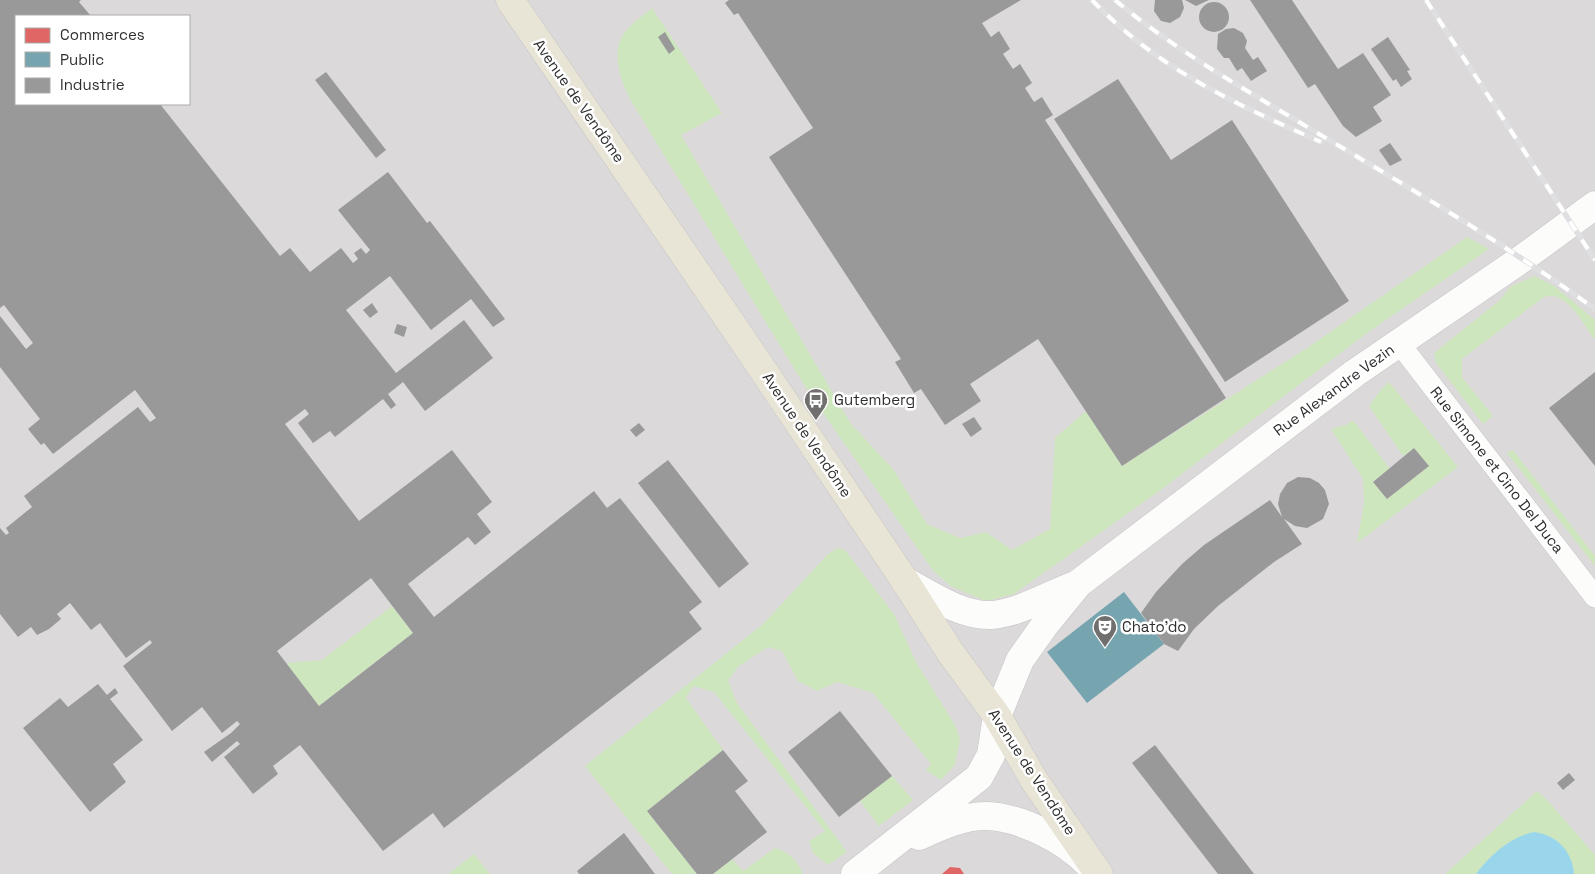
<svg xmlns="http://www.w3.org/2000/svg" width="1595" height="874" font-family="'Space Grotesk',sans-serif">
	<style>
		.industrial { fill: #dcd9db; fill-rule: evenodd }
		.green { fill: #cee6be }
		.water { fill: #99d6ec }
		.shops { fill: #e06666 }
		.public { fill: #76a5af }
		.industry { fill: #999; fill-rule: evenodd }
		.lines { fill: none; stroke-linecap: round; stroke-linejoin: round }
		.street-casing { stroke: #c5c4c5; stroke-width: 22 }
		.secondary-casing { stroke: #c5c4c5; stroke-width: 29 }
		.primary-casing { stroke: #c6c5c4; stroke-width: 29 }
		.street { stroke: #fcfcfb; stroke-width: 21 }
		.secondary { stroke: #fcfcfb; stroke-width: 28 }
		.primary { stroke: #e8e4d6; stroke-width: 28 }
		.rail-casing { stroke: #dfdfe1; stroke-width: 5.5 }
		.rail { stroke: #fff; stroke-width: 4; stroke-dasharray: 11; stroke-linecap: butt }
		.labels { text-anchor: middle; stroke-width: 5; stroke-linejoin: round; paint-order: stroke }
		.street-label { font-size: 15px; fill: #2e2e2e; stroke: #fff }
		.poi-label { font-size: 15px; fill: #2e2e2e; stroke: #fff; text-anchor: start }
	</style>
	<rect width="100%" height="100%" fill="#ece8e4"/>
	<!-- industrial -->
	<path class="industrial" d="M 0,0 L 1595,0 L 1595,874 L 0,874 ZM 16,16 L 189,16 L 189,104 L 16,104 Z"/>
	<!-- green -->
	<path class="green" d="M 652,8 L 722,113 L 681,135 L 851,424 L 893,469 L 927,524 L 960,538 L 986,532 L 1012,550 L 1050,529 L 1055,438 L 1086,411 L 1122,466 L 1307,348 L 1467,237 L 1489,249 L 1367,333 L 1158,492 L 1014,594 L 986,601 L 952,587 L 934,572 L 809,393 L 631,101 C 621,81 609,50 626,31 C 633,22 644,15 652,8 Z
		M 1534,276 L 1553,285 L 1595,320 L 1595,340 C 1582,323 1567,290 1544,297 L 1462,359 L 1462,377 L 1493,416 L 1483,424 L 1436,363 L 1434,353 L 1500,300 L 1510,287 Z
		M 1389,382 L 1458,467 L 1357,543 L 1364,503 L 1363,479 L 1331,429 L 1346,425 L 1353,420 L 1390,469 L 1373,482 L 1387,499 L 1429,466 L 1414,448 L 1403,456 L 1369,406 L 1382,388 Z
		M 1513,450 L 1595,556 L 1595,566 L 1507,453 Z
		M 838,548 L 845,550 L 894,614 L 916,662 L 955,725 L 960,739 L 955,765 L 941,780 L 926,770 L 931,764 L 873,693 L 837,682 L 817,691 L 798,681 L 782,651 L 768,647 L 739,666 L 728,680 L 737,703 L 847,852 L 828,865 L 813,853 L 809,841 L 825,831 L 714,692 L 693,686 L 686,698 L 723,750 L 647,811 L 697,874 L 672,874 L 585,766 L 763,624 L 828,554 Z
		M 392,606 L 413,633 L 319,706 L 286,663 L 322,660 Z
		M 892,776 L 913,800 L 879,826 L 860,801 Z
		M 1537,791 L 1549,802 L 1595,855 L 1595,874 L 1445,874 Z
		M 775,848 C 789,851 798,862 803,874 L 713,874 L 732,859 L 743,871 Z
		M 474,854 L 490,874 L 448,874 Z"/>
	<!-- water -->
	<path class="water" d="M 1534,832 C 1557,835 1572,851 1574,874 L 1476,874 C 1490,855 1510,837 1534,832 Z"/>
	<!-- shops -->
	<path class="shops" d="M 950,867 L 960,868 L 964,874 L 942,874 Z"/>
	<!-- public -->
	<path class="public" d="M 1124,592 L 1164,644 L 1087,703 L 1047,652 Z"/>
	<!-- industry -->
	<path class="industry" d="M 0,0 L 81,0 L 79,2 L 91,16 L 16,16 L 16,104 L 160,104 L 280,256 L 290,248 L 310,272 L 341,248 L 353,263 L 358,259 L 354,253 L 361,248 L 366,254 L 370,250 L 338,210 L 388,172 L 427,223 L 430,221 L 505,319 L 493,327 L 471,299 L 431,330 L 390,276 L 346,310 L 396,373 L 464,320 L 493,358 L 425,411 L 403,382 L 388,394 L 396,405 L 391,409 L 383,399 L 335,437 L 330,431 L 313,443 L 298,423 L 309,414 L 305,409 L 285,424 L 359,521 L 452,450 L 492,502 L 477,514 L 491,532 L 475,545 L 468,537 L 408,584 L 434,617 L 594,491 L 607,508 L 620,498 L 702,602 L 689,612 L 702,629 L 444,828 L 433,813 L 383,851 L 300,745 L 273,766 L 278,774 L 253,794 L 224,757 L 240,744 L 237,741 L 212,762 L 204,752 L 231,733 L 240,724 L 237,721 L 222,733 L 202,707 L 172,731 L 123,666 L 152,643 L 150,640 L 126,658 L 100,623 L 91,630 L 70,603 L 57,614 L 61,619 L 49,629 L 37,635 L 31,627 L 18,637 L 0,614 L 0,528 L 6,535 L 9,533 L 6,528 L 32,507 L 24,496 L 138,407 L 150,422 L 156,418 L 135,390 L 53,454 L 44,443 L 41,445 L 28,429 L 40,419 L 0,367 L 0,316 L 26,349 L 33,343 L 4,305 L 0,308 ZM 371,578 L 413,633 L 319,706 L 277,651 Z
		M 729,0 L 1021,0 L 982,23 L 991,37 L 999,31 L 1010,49 L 1003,54 L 1013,69 L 1020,64 L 1032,83 L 1025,88 L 1034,102 L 1042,97 L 1053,115 L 1045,120 L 1226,398 L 1122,466 L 1038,339 L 970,384 L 981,401 L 945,425 L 921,389 L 914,393 L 895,362 L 901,359 L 769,157 L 813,128 L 738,13 L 734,15 L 725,3 Z
		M 1155,0 L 1182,0 L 1184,8 L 1180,17 L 1170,23 L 1161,21 L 1154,11 Z
		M 1185,0 L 1209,0 L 1196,6 Z
		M 1250,0 L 1292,0 L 1338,69 L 1363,53 L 1391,95 L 1373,107 L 1382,121 L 1356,137 L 1343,126 L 1315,84 L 1308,88 Z
		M1199 17a15 15 0 1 1 30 0a15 15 0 1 1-30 0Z
		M 1234,28 L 1243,33 L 1247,41 L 1245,48 L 1253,60 L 1258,57 L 1267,71 L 1251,81 L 1242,68 L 1237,71 L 1229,58 L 1224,58 L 1217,49 L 1218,34 L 1226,29 Z
		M 665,32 L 675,49 L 669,54 L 658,37 Z
		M 1388,37 L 1410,70 L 1407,71 L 1412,79 L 1401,87 L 1396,79 L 1393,81 L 1371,49 Z
		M 326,72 L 386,150 L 376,158 L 315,80 Z
		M 1118,79 L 1171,160 L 1232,120 L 1349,301 L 1225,382 L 1054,119 Z
		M 1390,143 L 1402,160 L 1390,166 L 1379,150 Z
		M 372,303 L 378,312 L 370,318 L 363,310 Z
		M 397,324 L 407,327 L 404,337 L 394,333 Z
		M 1595,372 L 1595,466 L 1549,408 Z
		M 974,417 L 982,429 L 971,437 L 962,424 Z
		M 639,423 L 645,430 L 636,437 L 630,430 Z
		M 1414,448 L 1429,466 L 1387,499 L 1373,482 Z
		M 668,460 L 749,564 L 719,588 L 638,483 Z
		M 1298,477 L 1310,478 L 1319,483 L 1325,490 L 1329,504 L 1323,519 L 1307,528 L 1295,526 L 1284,519 L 1302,544 L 1274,562 L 1218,606 L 1194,629 L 1178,651 L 1164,644 L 1141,613 L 1156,592 L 1182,564 L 1204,545 L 1270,500 L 1282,517 L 1278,504 L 1280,494 L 1287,483 Z
		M 98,684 L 107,695 L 115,688 L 118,693 L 110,699 L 143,740 L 113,764 L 126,782 L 90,812 L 23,728 L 60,698 L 68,707 Z
		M 840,711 L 892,776 L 839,817 L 788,752 Z
		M 1155,745 L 1254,874 L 1218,874 L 1132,763 Z
		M 723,750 L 748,781 L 735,791 L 767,832 L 713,874 L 697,874 L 647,811 Z
		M 1569,773 L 1575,780 L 1563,790 L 1557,783 Z
		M 624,833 L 655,874 L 579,874 L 577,871 Z"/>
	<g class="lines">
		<!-- street casing -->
		<g class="street-casing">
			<path id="street" d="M 1399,343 L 1595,597"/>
		</g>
		<!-- secondary casing -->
		<g class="secondary-casing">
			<path id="secondary" d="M 905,581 C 931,595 961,616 991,615 C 1017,614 1051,594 1075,585
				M 919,836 C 939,827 962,816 985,816 C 1019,816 1068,841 1091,867
				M 855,874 L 979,777 L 991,755 L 997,716 L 1020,660 L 1044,626 L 1079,583 L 1355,373 L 1523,258 L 1595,205"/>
		</g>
		<!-- primary casing -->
		<g class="primary-casing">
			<path id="primary" d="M 510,0 L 740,336 L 905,581 L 950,652 L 997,716 L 1034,780 L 1099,874"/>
		</g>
		<!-- street -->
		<use href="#street" class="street"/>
		<!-- secondary -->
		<use href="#secondary" class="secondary"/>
		<!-- primary -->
		<use href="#primary" class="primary"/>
		<!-- rail casing -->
		<g class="rail-casing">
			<path id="rail" d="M 1092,0 C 1158,69 1235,104 1321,142
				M 1115,0 C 1176,51 1246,90 1314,131 C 1410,188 1505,244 1595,309
				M 1426,0 L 1595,260"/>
		</g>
		<!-- rail -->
		<use href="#rail" class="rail"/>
	</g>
	<!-- icons -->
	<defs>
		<g id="bus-pin" transform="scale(1.25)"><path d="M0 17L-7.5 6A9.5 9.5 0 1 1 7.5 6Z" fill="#706f6e" stroke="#fff"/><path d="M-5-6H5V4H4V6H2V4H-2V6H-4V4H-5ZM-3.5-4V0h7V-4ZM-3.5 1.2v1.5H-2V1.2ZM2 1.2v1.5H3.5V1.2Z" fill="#fff"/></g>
		<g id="theatre-pin" transform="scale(1.25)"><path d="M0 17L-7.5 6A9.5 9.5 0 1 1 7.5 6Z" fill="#706f6e" stroke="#fff"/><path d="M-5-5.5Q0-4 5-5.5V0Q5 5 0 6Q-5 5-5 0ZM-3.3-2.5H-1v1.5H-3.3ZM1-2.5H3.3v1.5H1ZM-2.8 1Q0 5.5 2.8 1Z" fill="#fff"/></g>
	</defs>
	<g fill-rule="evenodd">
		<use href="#bus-pin" x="816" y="400"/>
		<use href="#theatre-pin" x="1105" y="627"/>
	</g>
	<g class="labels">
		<!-- street labels -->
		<g class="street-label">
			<text transform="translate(579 101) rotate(55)" y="5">Avenue de Vendôme</text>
			<text transform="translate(1334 390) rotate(-36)" y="5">Rue Alexandre Vezin</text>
			<text transform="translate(807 435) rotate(56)" y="5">Avenue de Vendôme</text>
			<text transform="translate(1497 470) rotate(52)" y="5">Rue Simone et Cino Del Duca</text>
			<text transform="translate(1032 772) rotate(57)" y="5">Avenue de Vendôme</text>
		</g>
		<!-- poi labels -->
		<g class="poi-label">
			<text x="834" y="405">Gutemberg</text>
			<text x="1122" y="632">Chato'do</text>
		</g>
	</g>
	<!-- legend -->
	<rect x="15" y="15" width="175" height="90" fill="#ffffff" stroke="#ababab"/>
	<rect x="25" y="28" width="25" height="15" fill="#e06666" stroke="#ababab"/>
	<text x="60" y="40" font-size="15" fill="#2e2e2e">Commerces</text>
	<rect x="25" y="52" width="25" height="15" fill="#76a5af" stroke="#ababab"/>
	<text x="60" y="65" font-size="15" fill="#2e2e2e">Public</text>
	<rect x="25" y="78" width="25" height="15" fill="#999999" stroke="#ababab"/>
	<text x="60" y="90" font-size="15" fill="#2e2e2e">Industrie</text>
</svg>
